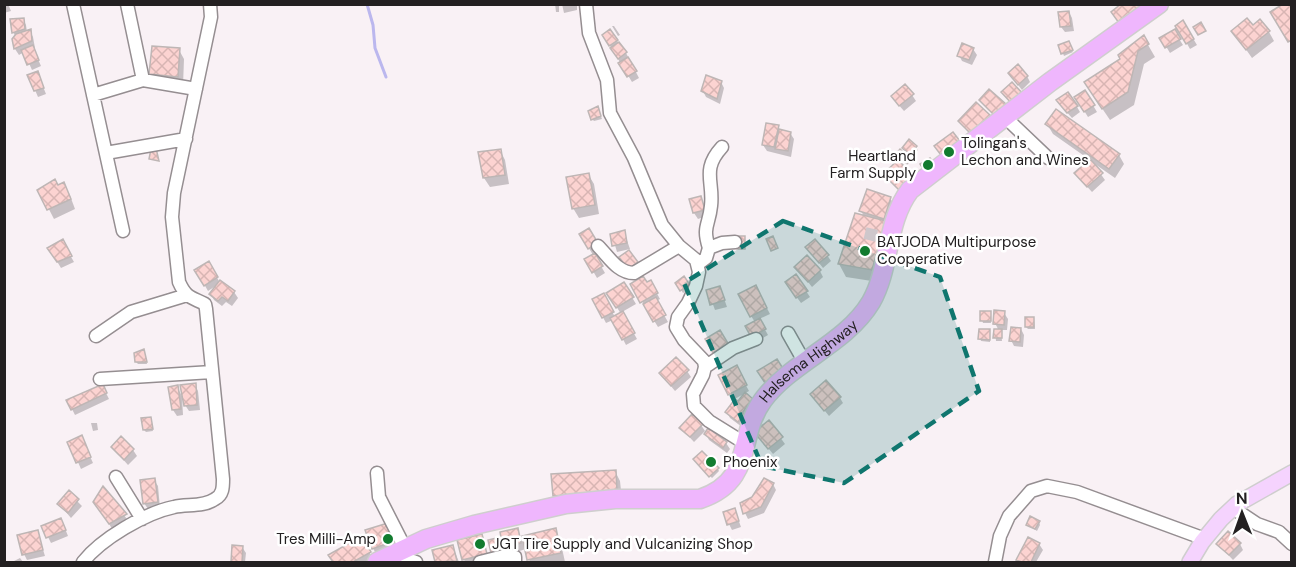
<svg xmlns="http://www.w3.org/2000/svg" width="1296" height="567" font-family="'DM Sans',sans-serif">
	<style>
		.shadow { fill: #0003 }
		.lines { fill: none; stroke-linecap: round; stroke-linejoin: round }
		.stream { stroke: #bbb7ee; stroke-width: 3 }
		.building { fill: url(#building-cross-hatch); stroke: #beb6b5; stroke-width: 1.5 }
		.minor-tunnel { stroke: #cec7cb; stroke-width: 12; stroke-dasharray: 12 6; stroke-linecap: butt }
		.minor-casing { stroke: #958e91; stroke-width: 15 }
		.major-casing { stroke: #cfcece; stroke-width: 18 }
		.highway-casing { stroke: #cfcece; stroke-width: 21 }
		.minor { stroke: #fff; stroke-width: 12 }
		.major { stroke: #f5d3fe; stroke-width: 15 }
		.highway { stroke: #efb6fd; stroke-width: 18 }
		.marked { fill: #0f766e; fill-opacity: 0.2; stroke: #0f766e; stroke-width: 4.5; stroke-dasharray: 12 8; stroke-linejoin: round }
		.poi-dot { fill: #127b2f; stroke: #fff; stroke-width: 2 }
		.labels { text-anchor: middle; stroke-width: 5; stroke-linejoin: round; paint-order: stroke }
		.poi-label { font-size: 15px; fill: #232021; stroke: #fff; text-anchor: start }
		.street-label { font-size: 15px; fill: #232021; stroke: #fff }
	</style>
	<defs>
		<pattern id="building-cross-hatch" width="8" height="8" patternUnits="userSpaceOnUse" patternTransform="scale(1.5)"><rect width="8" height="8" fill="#fcd3d1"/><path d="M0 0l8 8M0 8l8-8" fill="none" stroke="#d8b5b3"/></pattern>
	</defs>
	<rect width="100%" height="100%" fill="#f9f1f5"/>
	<!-- shadow -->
	<path class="shadow" d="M 4,4 L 8,4 L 11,11 L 4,13 Z
		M 555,4 L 559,4 L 559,12 L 556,12 Z
		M 562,4 L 577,4 L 577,10 L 564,13 Z
		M 1069,12 L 1072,18 L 1074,31 L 1065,32 L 1061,27 Z
		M 23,19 L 26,25 L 27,32 L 30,31 L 33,37 L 35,48 L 33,48 L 41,66 L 32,70 L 24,52 L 19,55 L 15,49 L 14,40 L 16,37 L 13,32 Z
		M 1183,22 L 1197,45 L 1190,49 L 1177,26 Z
		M 612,26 L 614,26 L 620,35 L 618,36 Z
		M 610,31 L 626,53 L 639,78 L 632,82 L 604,36 Z
		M 1174,31 L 1183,45 L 1170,53 L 1161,38 Z
		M 1233,31 L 1269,32 L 1274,41 L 1252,58 Z
		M 1144,38 L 1155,57 L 1144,64 L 1134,105 L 1110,120 L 1093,95 L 1122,60 Z
		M 1068,43 L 1073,52 L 1064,56 L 1060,46 Z
		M 973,49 L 977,55 L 972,65 L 962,61 L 959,55 Z
		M 179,50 L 184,59 L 183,86 L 156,84 L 151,74 Z
		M 1009,73 L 1027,76 L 1030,82 L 1022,90 Z
		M 29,76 L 40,79 L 46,94 L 38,97 Z
		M 721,82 L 724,88 L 720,104 L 706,97 L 703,91 Z
		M 1085,92 L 1097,112 L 1088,117 L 1076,98 Z
		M 912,95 L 916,101 L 904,111 L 896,102 Z
		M 1062,107 L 1077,107 L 1080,112 L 1072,118 Z
		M 599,111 L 602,119 L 594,121 L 592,119 Z
		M 1047,124 L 1119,155 L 1124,164 L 1115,178 L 1092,162 L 1105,180 L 1092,192 L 1080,179 L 1090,160 L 1053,134 Z
		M 778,127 L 780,131 L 790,133 L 794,139 L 791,157 L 767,151 L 763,145 Z
		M 909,142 L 918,150 L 912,157 L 903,148 Z
		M 500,150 L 505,160 L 509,184 L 490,187 L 484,178 Z
		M 588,174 L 594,184 L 599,214 L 579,218 L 573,208 Z
		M 57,187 L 69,193 L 75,209 L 54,219 L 39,190 Z
		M 700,198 L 707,216 L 698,219 L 694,213 Z
		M 890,198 L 896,208 L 878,282 L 846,277 L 839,264 L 865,218 L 861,211 Z
		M 624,232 L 630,249 L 617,252 L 612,235 Z
		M 581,235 L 600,250 L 594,254 L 605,273 L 597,278 L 586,259 L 593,255 Z
		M 62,241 L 74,262 L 61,268 L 49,248 Z
		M 807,248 L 827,255 L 831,261 L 823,268 Z
		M 208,263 L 219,281 L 234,292 L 238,298 L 232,306 L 226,302 L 222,306 L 214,300 L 211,294 L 217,285 L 208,291 L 196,270 Z
		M 796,267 L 820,271 L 823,277 L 812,287 Z
		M 684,279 L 690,288 L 683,293 L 677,283 Z
		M 624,284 L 636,304 L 622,312 L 637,339 L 626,345 L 613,320 L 606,323 L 594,300 L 603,295 L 615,317 L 621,314 L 608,293 Z
		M 646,284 L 654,288 L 660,299 L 656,301 L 668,322 L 658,327 L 632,285 Z
		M 720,287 L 727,307 L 715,310 L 708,291 Z
		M 790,288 L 806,291 L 810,297 L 801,303 Z
		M 759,293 L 770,314 L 759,319 L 768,335 L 756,342 L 755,322 L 751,316 Z
		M 990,313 L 991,323 L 983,323 L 982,320 Z
		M 1004,313 L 1008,319 L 1007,330 L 1001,330 L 1002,341 L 996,341 L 995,331 L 999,331 L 995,323 Z
		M 1034,318 L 1035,329 L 1028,329 L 1026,327 Z
		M 1021,329 L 1024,335 L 1023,347 L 1014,346 L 1011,340 Z
		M 990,331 L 990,342 L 981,341 L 980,338 Z
		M 144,351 L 147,364 L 138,364 L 136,362 Z
		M 736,367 L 749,391 L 733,400 L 720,376 Z
		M 687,371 L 691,377 L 675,391 L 660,373 Z
		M 195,385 L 198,391 L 200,410 L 189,411 L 185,405 Z
		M 177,387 L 182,396 L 183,415 L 177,416 L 173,410 Z
		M 105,391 L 109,399 L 75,415 L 72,409 Z
		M 811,394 L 840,398 L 843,403 L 829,416 Z
		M 752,400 L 755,405 L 742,427 L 730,418 L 727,412 L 738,403 Z
		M 150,419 L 153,431 L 146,432 L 144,430 Z
		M 769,422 L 785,444 L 773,454 L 760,438 Z
		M 91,423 L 97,423 L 98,430 L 93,431 Z
		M 701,425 L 705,431 L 694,442 L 681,428 Z
		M 706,434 L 726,443 L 730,449 L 727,453 L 709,440 Z
		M 69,442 L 84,443 L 93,463 L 81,469 Z
		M 112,447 L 133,450 L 137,456 L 128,465 Z
		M 696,462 L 718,469 L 719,471 L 712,478 Z
		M 615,471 L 620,481 L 622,500 L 560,505 L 554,495 Z
		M 154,480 L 158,486 L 160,508 L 148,509 L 144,503 Z
		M 773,484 L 776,490 L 764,513 L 748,519 L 745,513 L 753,498 Z
		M 103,489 L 131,524 L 115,533 L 101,512 Z
		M 69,493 L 82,506 L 71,518 L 59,504 Z
		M 737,516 L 741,527 L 732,530 L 729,524 Z
		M 1039,522 L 1040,525 L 1037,531 L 1028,525 Z
		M 64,526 L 68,536 L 51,543 L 43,527 Z
		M 391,530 L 396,547 L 376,554 L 373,548 Z
		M 517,530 L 521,537 L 555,530 L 560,539 L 565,562 L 530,562 L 526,549 L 496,558 L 493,552 L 503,538 Z
		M 37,531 L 45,556 L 27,560 L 24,554 Z
		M 481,536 L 489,560 L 479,562 L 465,562 L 458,542 Z
		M 361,538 L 375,562 L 334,562 L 330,556 Z
		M 1039,544 L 1043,550 L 1036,562 L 1019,562 L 1018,559 Z
		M 1218,544 L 1240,544 L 1243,550 L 1233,560 Z
		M 242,547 L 246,553 L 245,562 L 234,562 Z
		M 453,547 L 459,562 L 437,562 L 434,551 Z
		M 20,558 L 23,562 L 14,562 L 14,561 Z"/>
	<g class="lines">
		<!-- stream -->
		<path class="stream" d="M 367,4 L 373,25 L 375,48 L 386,77"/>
	</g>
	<!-- building -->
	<path class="building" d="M 1121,4 L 1138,4 L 1140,7 L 1119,23 L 1111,12 Z
		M 1283,4 L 1292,4 L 1292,40 L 1288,42 L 1270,12 Z
		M 1069,11 L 1071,26 L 1060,27 L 1058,12 Z
		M 24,18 L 25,29 L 12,33 L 10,19 Z
		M 1247,18 L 1253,25 L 1260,19 L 1270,31 L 1246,50 L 1231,31 Z
		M 1183,20 L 1194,39 L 1186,44 L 1175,26 Z
		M 1201,22 L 1206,31 L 1198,35 L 1193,27 Z
		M 31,29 L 32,41 L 14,49 L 12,39 L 16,34 Z
		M 610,29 L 618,40 L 609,46 L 602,35 Z
		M 1175,29 L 1181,39 L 1165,48 L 1159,38 Z
		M 1144,35 L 1149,44 L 1138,51 L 1128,92 L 1102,109 L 1084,82 L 1120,59 L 1118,55 Z
		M 1069,41 L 1073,50 L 1061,54 L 1058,45 Z
		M 619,42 L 627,52 L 618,59 L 610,48 Z
		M 962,43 L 974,48 L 969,60 L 957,56 Z
		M 33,45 L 39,60 L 27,65 L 21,50 Z
		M 152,46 L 180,48 L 178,77 L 149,74 Z
		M 628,57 L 637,71 L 627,77 L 618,63 Z
		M 1018,64 L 1028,76 L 1018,85 L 1008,73 Z
		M 38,71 L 44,88 L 34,91 L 27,75 Z
		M 706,75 L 722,81 L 717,99 L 701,91 Z
		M 1012,82 L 1024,95 L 1013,105 L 1001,92 Z
		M 905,84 L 914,94 L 899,106 L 891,96 Z
		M 989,89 L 1006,104 L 995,116 L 979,100 Z
		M 1085,90 L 1095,105 L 1084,112 L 1074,97 Z
		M 1068,92 L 1078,106 L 1067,113 L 1056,100 Z
		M 976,102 L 991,116 L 972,135 L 958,121 Z
		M 598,106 L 601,116 L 591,120 L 588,111 Z
		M 1056,109 L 1120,154 L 1109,169 L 1045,124 Z
		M 766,123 L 779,125 L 774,147 L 762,145 Z
		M 779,129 L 791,132 L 788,151 L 775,149 Z
		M 953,132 L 963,145 L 944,159 L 934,146 Z
		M 909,139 L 917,146 L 910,155 L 902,148 Z
		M 156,148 L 159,161 L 149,159 L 151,149 Z
		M 501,149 L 505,175 L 483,178 L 478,152 Z
		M 900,149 L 911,159 L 907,164 L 896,154 Z
		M 930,158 L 935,166 L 925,172 L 920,164 Z
		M 1090,159 L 1103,173 L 1087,187 L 1074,173 Z
		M 898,160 L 915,177 L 900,191 L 883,174 Z
		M 589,173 L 595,205 L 572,209 L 566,177 Z
		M 55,179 L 58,185 L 64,182 L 71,199 L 47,210 L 37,190 Z
		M 867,189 L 891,197 L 884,219 L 859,211 Z
		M 701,196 L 705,210 L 693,213 L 689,199 Z
		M 855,213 L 886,221 L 872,270 L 838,264 Z
		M 589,228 L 598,243 L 588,249 L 579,234 Z
		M 625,230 L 627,243 L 612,246 L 610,234 Z
		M 736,236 L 745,236 L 745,249 L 737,249 Z
		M 773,236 L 778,248 L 771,251 L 766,239 Z
		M 63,239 L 72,256 L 57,262 L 47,248 Z
		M 815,239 L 829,255 L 819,263 L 805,247 Z
		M 629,250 L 638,262 L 628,269 L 619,257 Z
		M 595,253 L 603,266 L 592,273 L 584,259 Z
		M 807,255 L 821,270 L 808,282 L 794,267 Z
		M 209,261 L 218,277 L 204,286 L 194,270 Z
		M 796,274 L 808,291 L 796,298 L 785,282 Z
		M 643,276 L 647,282 L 651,280 L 658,293 L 640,303 L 630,284 Z
		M 684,276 L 690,285 L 680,291 L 675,283 Z
		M 220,280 L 235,291 L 228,301 L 222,297 L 218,301 L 209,294 Z
		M 624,282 L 634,297 L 616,308 L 606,293 Z
		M 756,285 L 767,308 L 750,317 L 738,294 Z
		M 720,286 L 725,300 L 710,305 L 706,290 Z
		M 604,293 L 614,312 L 602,318 L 592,299 Z
		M 656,297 L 666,315 L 653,322 L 643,304 Z
		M 994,310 L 1005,311 L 1004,325 L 993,324 Z
		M 623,311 L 635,333 L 622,340 L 610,318 Z
		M 980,311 L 991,311 L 991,321 L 980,321 Z
		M 1025,317 L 1034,317 L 1034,327 L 1025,327 Z
		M 760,318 L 766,329 L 751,337 L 745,326 Z
		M 1011,327 L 1021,328 L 1020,342 L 1009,341 Z
		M 979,329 L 990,329 L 990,340 L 978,339 Z
		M 994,329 L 1002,329 L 1002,338 L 993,338 Z
		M 720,330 L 729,345 L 713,353 L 705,339 Z
		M 144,349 L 147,362 L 135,362 L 134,353 Z
		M 676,357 L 689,370 L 671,386 L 659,373 Z
		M 777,359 L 787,375 L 767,386 L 757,371 Z
		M 737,365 L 747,385 L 728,395 L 718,375 Z
		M 826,380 L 841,397 L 824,411 L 810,394 Z
		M 196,383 L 197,405 L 184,406 L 180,385 Z
		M 103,384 L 107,393 L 71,410 L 66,400 Z
		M 178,385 L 181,409 L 172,410 L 168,387 Z
		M 745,392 L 753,399 L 742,413 L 744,414 L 738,422 L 725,412 L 735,399 L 738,401 Z
		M 692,414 L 703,424 L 690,437 L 679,428 Z
		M 151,417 L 153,429 L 143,430 L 141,418 Z
		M 769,420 L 783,437 L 768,449 L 754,432 Z
		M 708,428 L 727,442 L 723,448 L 704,434 Z
		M 82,435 L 91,457 L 76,463 L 67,442 Z
		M 121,436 L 134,449 L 124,460 L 111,447 Z
		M 702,451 L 719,468 L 709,477 L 693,459 Z
		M 616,470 L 617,491 L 553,496 L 551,474 Z
		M 155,478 L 158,502 L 143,504 L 140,480 Z
		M 764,478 L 774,483 L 761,507 L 743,514 L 740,503 L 752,497 Z
		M 103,486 L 127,514 L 109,524 L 93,502 Z
		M 69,490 L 79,499 L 68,513 L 57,504 Z
		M 735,508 L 739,521 L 727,525 L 723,512 Z
		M 1030,516 L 1040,521 L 1035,529 L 1026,525 Z
		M 61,518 L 66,530 L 46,538 L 41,526 Z
		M 388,523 L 394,541 L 372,549 L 365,530 Z
		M 518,528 L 521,543 L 503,548 L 500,532 Z
		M 556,528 L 561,553 L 527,560 L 522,536 Z
		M 38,530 L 43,550 L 22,555 L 17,535 Z
		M 1228,531 L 1241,543 L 1229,555 L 1216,544 Z
		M 482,534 L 487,554 L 462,560 L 457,540 Z
		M 362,536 L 371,552 L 353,562 L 333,562 L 328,555 Z
		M 501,537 L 504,549 L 491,553 L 488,540 Z
		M 1028,537 L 1040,543 L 1031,562 L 1022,562 L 1016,560 Z
		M 232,545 L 243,546 L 242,562 L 231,562 Z
		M 453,545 L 457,561 L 435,562 L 432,550 Z"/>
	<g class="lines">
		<!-- minor-tunnel -->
		<path class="minor-tunnel" d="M 865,233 L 881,237"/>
		<!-- minor casing -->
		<g class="minor-casing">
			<path id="minor" d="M 73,4 L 123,231
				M 127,4 L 143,80
				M 586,4 L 589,33 L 607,80 L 610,113 L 634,158 L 662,225 L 679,246 L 696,260 L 699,272 L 696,286 L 688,303 L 678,317 L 676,327 L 684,340 L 704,361 L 705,367 L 703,375 L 693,394 L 694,406 L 709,421 L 746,444
				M 93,95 L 143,80 L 196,89
				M 1005,117 L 1048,158
				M 106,153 L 186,139
				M 598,246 C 609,257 618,273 634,273 L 679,246
				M 709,248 C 702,226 709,226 711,206 C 714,181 701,170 722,147
				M 698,264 L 706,258 L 709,248 L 722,243 L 735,242
				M 788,333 L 805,363
				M 96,336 L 131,312 L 187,295
				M 705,367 L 733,348 L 756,339
				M 100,379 L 212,372
				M 377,473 L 379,497 L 405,548
				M 116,477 L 142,519
				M 1233,508 L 1257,524 L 1279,532 L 1292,544
				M 391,555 L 416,562
				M 83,562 C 101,539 145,513 174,507 C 187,504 204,507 215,499 C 223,495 223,487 223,479 L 206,309 L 205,304 C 191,297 186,298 179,282 L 172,217 L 174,193 L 211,17 L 210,4
				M 480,562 L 508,555 L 515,557 L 515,562
				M 995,562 L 1000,536 L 1009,516 L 1031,491 L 1047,486 L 1077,492 L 1205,539"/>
		</g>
		<!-- major casing -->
		<g class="major-casing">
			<path id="major" d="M 1190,562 L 1202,542 L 1221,519 L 1237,504 L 1292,473"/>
		</g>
		<!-- highway casing -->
		<g class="highway-casing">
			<g id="highway">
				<path id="s1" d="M 377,562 L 426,539 L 474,525 L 566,504 L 615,499 L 700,499 C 756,480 736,436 763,400 C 791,362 846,344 871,302 C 891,267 885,223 910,190 L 1050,82 L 1159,4"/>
			</g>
		</g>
		<!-- minor -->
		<use href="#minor" class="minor"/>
		<!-- major -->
		<use href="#major" class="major"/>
		<!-- highway -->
		<use href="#highway" class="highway"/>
	</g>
	<!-- marked area -->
	<path class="marked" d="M 783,221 L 940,277 L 979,391 L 844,483 L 762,466 L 684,283 Z"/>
	<!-- markers -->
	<g class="poi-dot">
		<circle cx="949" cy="152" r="6"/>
		<circle cx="928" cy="165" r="6"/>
		<circle cx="865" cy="251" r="6"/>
		<circle cx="711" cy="462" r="6"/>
		<circle cx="388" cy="539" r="6"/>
		<circle cx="480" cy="544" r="6"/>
	</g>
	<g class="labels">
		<!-- poi labels -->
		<g class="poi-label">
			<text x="961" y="148">Tolingan's<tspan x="961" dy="17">Lechon and Wines</tspan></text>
			<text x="916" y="161" text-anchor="end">Heartland<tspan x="916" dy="17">Farm Supply</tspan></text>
			<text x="877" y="247">BATJODA Multipurpose<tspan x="877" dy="17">Cooperative</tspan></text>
			<text x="723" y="467">Phoenix</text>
			<text x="376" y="544" text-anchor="end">Tres Milli-Amp</text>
			<text x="492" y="549">JGT Tire Supply and Vulcanizing Shop</text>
		</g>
		<!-- street labels -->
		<g class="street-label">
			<text dy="5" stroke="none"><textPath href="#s1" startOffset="516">Halsema Highway</textPath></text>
		</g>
	</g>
	<!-- border -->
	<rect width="1296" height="567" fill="none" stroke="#232021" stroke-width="12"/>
	<!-- north arrow -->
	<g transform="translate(1242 513) rotate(359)" stroke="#ffffff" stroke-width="4.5" paint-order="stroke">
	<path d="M0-4.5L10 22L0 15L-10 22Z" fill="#232021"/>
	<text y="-9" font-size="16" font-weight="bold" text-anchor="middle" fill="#232021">N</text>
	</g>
</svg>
